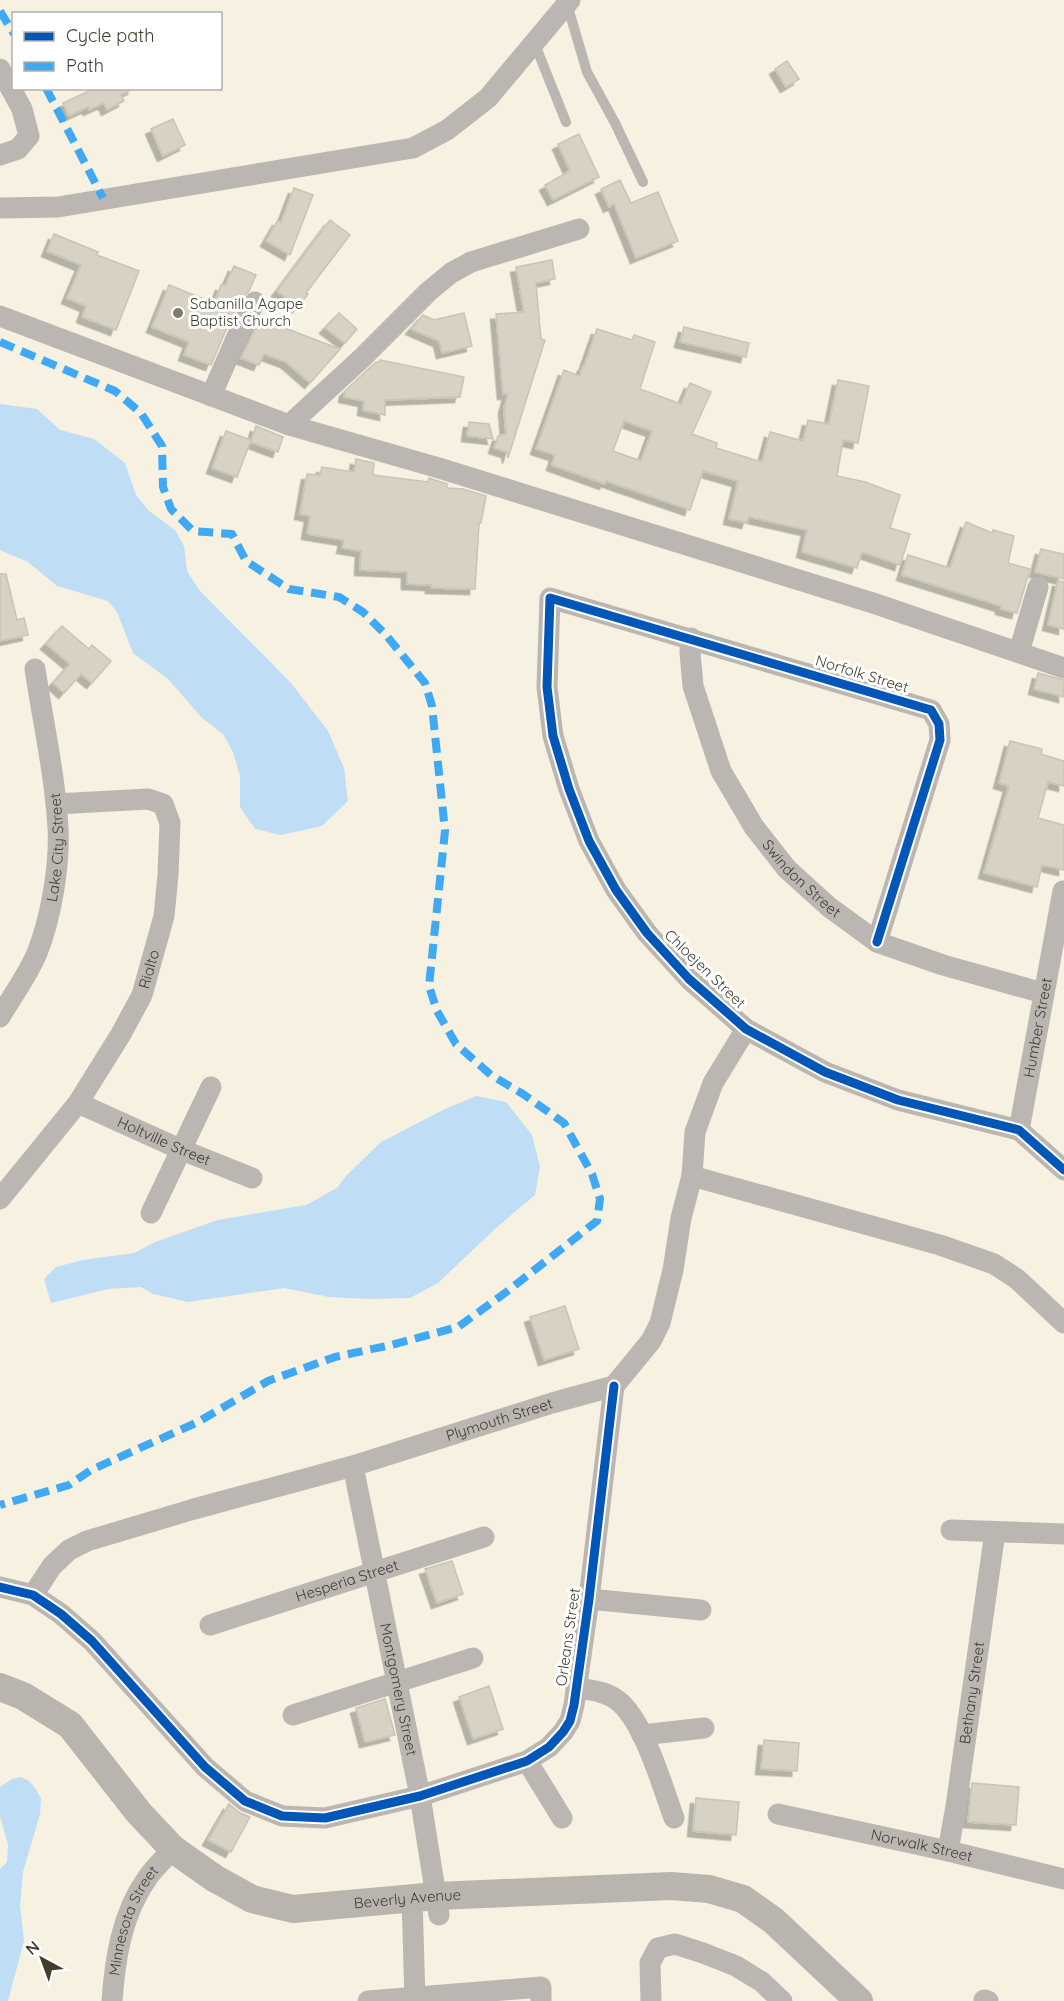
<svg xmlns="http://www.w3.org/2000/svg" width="1064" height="2001" font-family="Quicksand,sans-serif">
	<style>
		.water { fill: #bfddf5 }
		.building { fill: #d7d2c4; stroke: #c8c4b6; stroke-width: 1.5; fill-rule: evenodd; filter: url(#shadow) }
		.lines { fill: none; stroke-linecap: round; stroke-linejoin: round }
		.lane { stroke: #bcb6b3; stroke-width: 10 }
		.street { stroke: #bcb6b3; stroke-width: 21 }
		.secondary { stroke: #bab4af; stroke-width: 28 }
		.quiet { stroke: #3fa9f5; stroke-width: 8; stroke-dasharray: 15 8; stroke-linecap: butt }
		.cycleway-casing { stroke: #fff; stroke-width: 13 }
		.cycleway { stroke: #0057b8; stroke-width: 9 }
		.poi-dot { fill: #807c6d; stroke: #fff; stroke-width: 2 }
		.labels { text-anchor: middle; stroke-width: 6; stroke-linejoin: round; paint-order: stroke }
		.poi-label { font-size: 15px; fill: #413d2e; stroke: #fff; text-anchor: start }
		.street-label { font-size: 15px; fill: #413d2e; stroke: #fff }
	</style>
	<defs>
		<filter id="shadow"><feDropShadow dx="-5.5" dy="5.5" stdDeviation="0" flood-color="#0004"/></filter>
	</defs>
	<rect width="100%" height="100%" fill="#f6f1e1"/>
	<!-- water -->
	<path class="water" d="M 0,404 L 37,409 L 60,430 L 94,439 L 125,463 L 136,495 L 149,511 L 175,530 L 184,546 L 187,571 L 200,591 L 291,683 L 328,731 L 344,768 L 348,801 L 322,826 L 281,835 L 255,829 L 240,807 L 240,776 L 233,752 L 223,734 L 202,718 L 168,679 L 133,653 L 117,612 L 108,601 L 57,586 L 28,562 L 0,550 Z
		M 476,1096 L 506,1102 L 532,1135 L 540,1167 L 535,1195 L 496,1228 L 438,1283 L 410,1298 L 368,1299 L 329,1297 L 284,1288 L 188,1302 L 153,1294 L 141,1287 L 108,1289 L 51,1303 L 44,1279 L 56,1267 L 83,1260 L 134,1253 L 155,1242 L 218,1220 L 306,1205 L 337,1188 L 347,1175 L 381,1142 L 443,1110 Z
		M 21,1777 L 29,1781 L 36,1789 L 41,1799 L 40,1814 L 23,1872 L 20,1905 L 24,1941 L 8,2001 L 0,2001 L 0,1869 L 7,1862 L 8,1845 L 0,1816 L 0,1787 L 12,1779 Z"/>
	<!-- building -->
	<path class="building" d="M 787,61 L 799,79 L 786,87 L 775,69 Z
		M 95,88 L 134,88 L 121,95 L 124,101 L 107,110 L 104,103 L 89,110 L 88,107 L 69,116 L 63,103 Z
		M 173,119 L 185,145 L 163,156 L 151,129 Z
		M 579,134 L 599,177 L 553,200 L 545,185 L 570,171 L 558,144 Z
		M 620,180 L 631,203 L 658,192 L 678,241 L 636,258 L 614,204 L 609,207 L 601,189 Z
		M 294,188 L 313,195 L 290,255 L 266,241 L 278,220 L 281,222 Z
		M 330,220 L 350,235 L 306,293 L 308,294 L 298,307 L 277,291 Z
		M 54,234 L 98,252 L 97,255 L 139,271 L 116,330 L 82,317 L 86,306 L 67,298 L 81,265 L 47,251 Z
		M 552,260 L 555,279 L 536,283 L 541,339 L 545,340 L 508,458 L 507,452 L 494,448 L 498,436 L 506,434 L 504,408 L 508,394 L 503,394 L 496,314 L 524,312 L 516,267 Z
		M 234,266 L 256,275 L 249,291 L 244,296 L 231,318 L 211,365 L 184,355 L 189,342 L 152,327 L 169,285 L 214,303 L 221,285 L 225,286 Z
		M 339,313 L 357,329 L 345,343 L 325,328 Z
		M 464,313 L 472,346 L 442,353 L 439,341 L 411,329 L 423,315 L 434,320 Z
		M 260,319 L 277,325 L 340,349 L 310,383 L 286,362 L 264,354 L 259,365 L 241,358 Z
		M 684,327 L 749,343 L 746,357 L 680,342 Z
		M 597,329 L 632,340 L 634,335 L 655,342 L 640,389 L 681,404 L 690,383 L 711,392 L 692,434 L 717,443 L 716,448 L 762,462 L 770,432 L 803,441 L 808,420 L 829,424 L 838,380 L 869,386 L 858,443 L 843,440 L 837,476 L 865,482 L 900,495 L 890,528 L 910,534 L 900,565 L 862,552 L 857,568 L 802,552 L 807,530 L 749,517 L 747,523 L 729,519 L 738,481 L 703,471 L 690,510 L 606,481 L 605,484 L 552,465 L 555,455 L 536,449 L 564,370 L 579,376 L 583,366 L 584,366 ZM 624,421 L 652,431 L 641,461 L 613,451 Z
		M 380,360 L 464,377 L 460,397 L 385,400 L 385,415 L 363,410 L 364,401 L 344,397 L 345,391 L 376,362 L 380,362 Z
		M 469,422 L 489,424 L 493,439 L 467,436 Z
		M 256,426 L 283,437 L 278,452 L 251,442 Z
		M 226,431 L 251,440 L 237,477 L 212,468 Z
		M 356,459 L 374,463 L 373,475 L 428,482 L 429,478 L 447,484 L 447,488 L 463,489 L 486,496 L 481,523 L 479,523 L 475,589 L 431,588 L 431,585 L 407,584 L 407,572 L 360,570 L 361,551 L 342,548 L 344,540 L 307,534 L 310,516 L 300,514 L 307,474 L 320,475 L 322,467 L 354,472 Z
		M 966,522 L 992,533 L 993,530 L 1014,536 L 1008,563 L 1030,569 L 1017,613 L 1001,609 L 1001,606 L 902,575 L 908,555 L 950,568 Z
		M 1041,549 L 1064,554 L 1064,579 L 1035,572 Z
		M 0,574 L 6,574 L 17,620 L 24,618 L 28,635 L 0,641 Z
		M 1058,581 L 1064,582 L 1064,629 L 1048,625 Z
		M 62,626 L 89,649 L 92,645 L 111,661 L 92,683 L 81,674 L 64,693 L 53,683 L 70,664 L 46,644 Z
		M 1038,673 L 1064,680 L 1064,697 L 1034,689 Z
		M 1010,741 L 1042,749 L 1041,754 L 1064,761 L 1064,786 L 1048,782 L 1038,818 L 1064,825 L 1064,870 L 1042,865 L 1037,887 L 984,873 L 1009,786 L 999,783 Z
		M 565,1306 L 579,1349 L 544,1360 L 530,1317 Z
		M 452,1561 L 463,1594 L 437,1603 L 425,1569 Z
		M 489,1686 L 503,1729 L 473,1739 L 459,1697 Z
		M 385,1699 L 395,1735 L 365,1742 L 356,1708 Z
		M 764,1740 L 799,1743 L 797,1771 L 761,1769 Z
		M 972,1783 L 1019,1787 L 1016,1825 L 968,1822 Z
		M 696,1798 L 739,1802 L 736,1835 L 693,1831 Z
		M 229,1804 L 240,1813 L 250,1817 L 231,1852 L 208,1840 Z"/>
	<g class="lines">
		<!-- lane -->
		<path class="lane" d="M 567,4 L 587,72 L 615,123 L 643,182
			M 534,42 L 566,122"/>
		<!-- street -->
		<g class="street">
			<path d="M 0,69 L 22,109 L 29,136 L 18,149 L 0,155"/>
			<path d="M 0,208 L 58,207 L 413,148 L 447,130 L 488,98 L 570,0"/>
			<path d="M 0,316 L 289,425 L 439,468 L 873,603 L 1064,668"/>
			<path d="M 211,396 L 243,323 L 255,302"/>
			<path d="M 289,425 L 362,358 L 428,292 L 451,273 L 471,262 L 579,229"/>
			<path id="s1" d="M 691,638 L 690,652 L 693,686 L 721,771 L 754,827 L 787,869 L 829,907 L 877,942 L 943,965 L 1043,993"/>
			<path d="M 1019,652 L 1038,587"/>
			<path d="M 877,942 L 940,740 L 939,724 L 931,710 L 550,598 L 547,687 L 553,736 L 569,789 L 589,841 L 616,890 L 647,933 L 689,979 L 746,1029 L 825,1072 L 898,1100 L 1019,1130 L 1064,1170"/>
			<path id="s2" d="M 0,1017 C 12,996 28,975 37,953 C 51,918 60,866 58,828 C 55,775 43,722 35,669"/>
			<path id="s3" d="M 78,1103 L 182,1150 L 252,1178"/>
			<path id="s4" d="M 1019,1130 L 1063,891"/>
			<path d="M 692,1176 L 940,1245 L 994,1264 L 1017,1279 L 1064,1323"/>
			<path id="s5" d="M 0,1199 L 78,1103 L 121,1034 L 142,995 L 164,916 L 168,875 L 170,823 L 163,804 L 148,799 L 56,804"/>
			<path d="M 151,1213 L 211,1087"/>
			<path id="s6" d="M 353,1466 L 420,1796 L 439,1915"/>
			<path d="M 951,1530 L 1064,1534"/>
			<path d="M 0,1587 L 33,1595 L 61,1614 L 92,1641 L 205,1767 L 245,1801 L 282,1816 L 325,1818 L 420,1796 L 527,1761 L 549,1747 L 563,1732 L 570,1721 L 574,1705 L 589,1599 L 614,1386"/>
			<path id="s7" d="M 33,1595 L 52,1566 L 69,1550 L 87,1541 L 194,1509 L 353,1466 L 552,1403 L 614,1386 L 651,1341 L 660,1323 L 673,1270 L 681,1218 L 692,1176 L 695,1132 L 713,1083 L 746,1029"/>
			<path d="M 589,1599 L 701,1610"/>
			<path id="s8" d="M 210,1625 L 484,1537"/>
			<path d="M 576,1688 C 590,1690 605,1691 617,1700 C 644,1720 662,1786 674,1818"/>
			<path d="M 293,1715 L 473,1658"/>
			<path d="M 642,1735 L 704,1728"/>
			<path d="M 527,1761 L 562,1818"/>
			<path id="s9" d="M 778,1814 L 948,1851 L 1064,1879"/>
			<path id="s10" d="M 948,1851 L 956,1806 L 995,1532"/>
			<path d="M 412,1898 L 415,2001"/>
			<path d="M 984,2000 L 988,2001"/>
			<path id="s11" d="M 112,2001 C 115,1958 122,1913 148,1877 C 155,1867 165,1858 173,1849"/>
			<path d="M 368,2001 L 541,1987 L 541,2001"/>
			<path d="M 651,2001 L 650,1963 L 658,1948 L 675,1944 L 703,1953 L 736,1966 L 762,1982 L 782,2001"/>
		</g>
		<!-- secondary -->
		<path class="secondary" id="s12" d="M 0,1687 L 23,1696 L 70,1725 L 139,1813 L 173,1849 L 214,1878 L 252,1899 L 293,1909 L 437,1896 L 671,1886 L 709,1889 L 743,1899 L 774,1921 L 859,2001"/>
		<!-- quiet -->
		<path class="quiet" d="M 0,11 L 14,34
			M 46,88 L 103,198
			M 0,342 L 115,391 L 141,413 L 162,446 L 163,487 L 171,509 L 193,531 L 232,534 L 246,561 L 289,589 L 339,597 L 363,612 L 386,635 L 425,683 L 432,706 L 445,831 L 429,986 L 437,1011 L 456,1044 L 491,1075 L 523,1094 L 564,1123 L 592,1174 L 600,1199 L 597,1221 L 509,1290 L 458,1327 L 391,1345 L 335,1357 L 268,1381 L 198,1422 L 91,1470 L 69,1485 L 0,1505"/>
		<!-- cycleway casing -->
		<g class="cycleway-casing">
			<path id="cycleway" d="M 877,942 L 940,740 L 939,724 L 931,710 L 550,598 L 547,687 L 553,736 L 569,789 L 589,841 L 616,890 L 647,933 L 689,979 L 746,1029 L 825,1072 L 898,1100 L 1019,1130 L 1064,1170
				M 0,1587 L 33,1595 L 61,1614 L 92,1641 L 205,1767 L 245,1801 L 282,1816 L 325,1818 L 420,1796 L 527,1761 L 549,1747 L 563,1732 L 570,1721 L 574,1705 L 589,1599 L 614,1386"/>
		</g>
		<!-- cycleway -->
		<use href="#cycleway" class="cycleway"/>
	</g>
	<!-- markers -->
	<circle class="poi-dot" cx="178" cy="313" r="6"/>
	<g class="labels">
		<!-- poi labels -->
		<g class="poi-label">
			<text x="190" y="309">Sabanilla Agape<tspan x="190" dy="17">Baptist Church</tspan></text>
		</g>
		<!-- street labels -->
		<g class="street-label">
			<text transform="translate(862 674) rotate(17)" y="5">Norfolk Street</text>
			<text dy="5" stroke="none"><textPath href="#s2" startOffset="182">Lake City Street</textPath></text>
			<text dy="5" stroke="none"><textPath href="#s1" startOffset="273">Swindon Street</textPath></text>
			<text dy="5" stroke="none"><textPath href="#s5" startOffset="276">Rialto</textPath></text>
			<text transform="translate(705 969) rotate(44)" y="5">Chloejen Street</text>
			<text dy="5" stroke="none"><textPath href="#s4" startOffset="104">Humber Street</textPath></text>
			<text dy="5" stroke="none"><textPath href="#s3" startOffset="94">Holtville Street</textPath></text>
			<text dy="5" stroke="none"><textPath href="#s7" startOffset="508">Plymouth Street</textPath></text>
			<text dy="5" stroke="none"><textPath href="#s8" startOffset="144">Hesperia Street</textPath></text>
			<text transform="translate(568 1637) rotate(-82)" y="5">Orleans Street</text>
			<text dy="5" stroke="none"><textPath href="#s6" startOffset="228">Montgomery Street</textPath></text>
			<text dy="5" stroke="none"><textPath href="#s10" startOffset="160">Bethany Street</textPath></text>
			<text dy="5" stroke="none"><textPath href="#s9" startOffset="147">Norwalk Street</textPath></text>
			<text dy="5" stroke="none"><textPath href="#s12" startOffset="492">Beverly Avenue</textPath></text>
			<text dy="5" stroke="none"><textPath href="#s11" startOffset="84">Minnesota Street</textPath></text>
		</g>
	</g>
	<!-- legend -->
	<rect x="12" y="12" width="210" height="78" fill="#ffffff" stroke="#b3b1ab" stroke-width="1.5"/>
	<rect x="24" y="32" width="30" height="9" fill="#0057b8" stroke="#b3b1ab" stroke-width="1.5"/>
	<text x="66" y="42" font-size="18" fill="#413d2e">Cycle path</text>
	<rect x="24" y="62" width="30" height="9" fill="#3fa9f5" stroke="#b3b1ab" stroke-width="1.5"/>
	<text x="66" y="72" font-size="18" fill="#413d2e">Path</text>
	<!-- north arrow -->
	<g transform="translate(42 1959) rotate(319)" stroke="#ffffff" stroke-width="4.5" paint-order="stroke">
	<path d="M0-4.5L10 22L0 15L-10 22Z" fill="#413d2e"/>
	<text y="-9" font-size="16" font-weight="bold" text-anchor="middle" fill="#413d2e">N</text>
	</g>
</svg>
